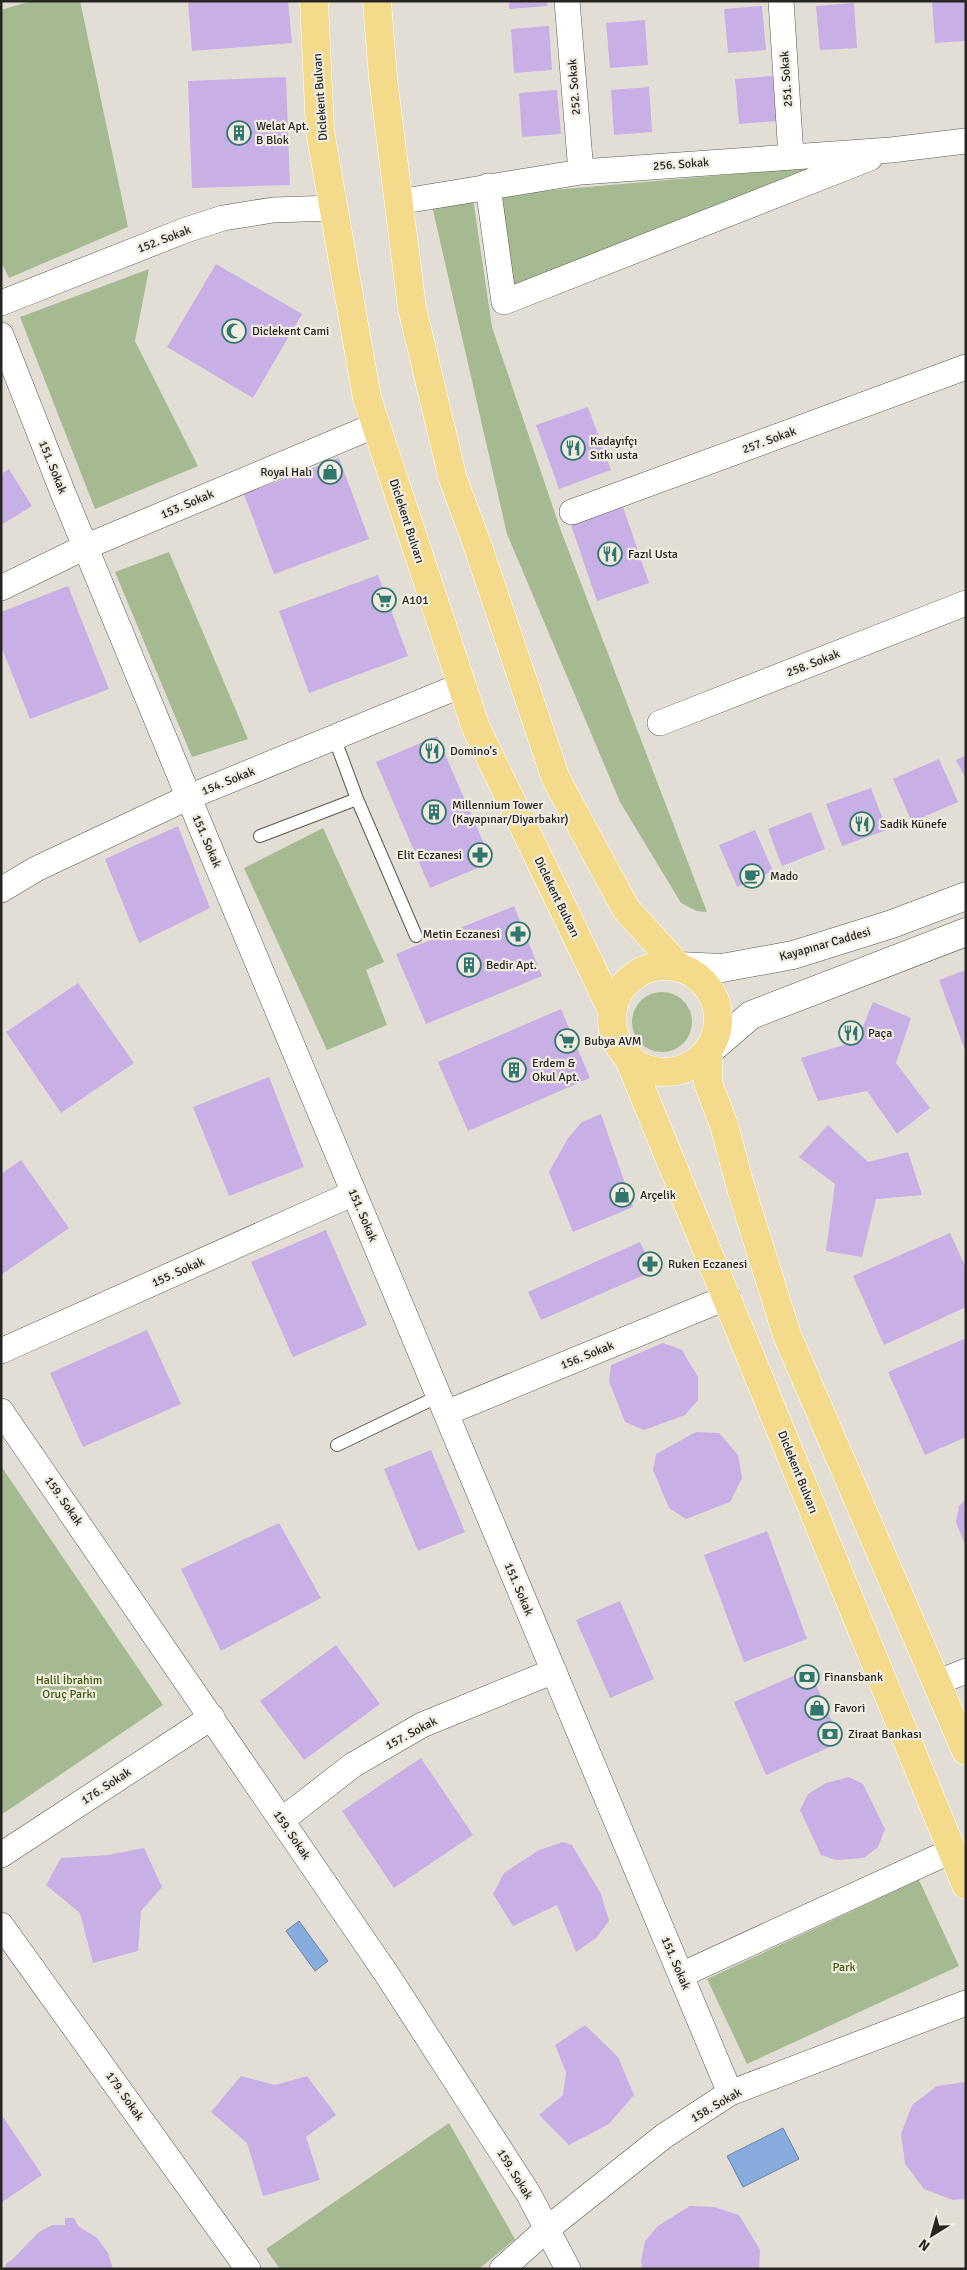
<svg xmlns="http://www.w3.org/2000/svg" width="967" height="2270" font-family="Signika,sans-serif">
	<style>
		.green { fill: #a5ba90 }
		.water { fill: #85acdc; stroke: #6984a4 }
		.building { fill: #c8afe6 }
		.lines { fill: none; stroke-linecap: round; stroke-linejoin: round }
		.service-casing { stroke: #5b574f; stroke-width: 14 }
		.minor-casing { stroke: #5b574f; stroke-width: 26 }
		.secondary-casing { stroke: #5b574f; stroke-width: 29 }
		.primary-casing { stroke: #fff; stroke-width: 29 }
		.service { stroke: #fff; stroke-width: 12 }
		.minor { stroke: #fff; stroke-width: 25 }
		.secondary { stroke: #fff; stroke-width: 28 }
		.primary { stroke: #f4db8b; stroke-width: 28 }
		.labels { text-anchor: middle; stroke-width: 4.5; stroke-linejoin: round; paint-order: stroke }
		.street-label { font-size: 12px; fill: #272522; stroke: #f0ece2 }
		.poi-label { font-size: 12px; fill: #272522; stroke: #f0ece2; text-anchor: start }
		.park-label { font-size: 12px; fill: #3d5c06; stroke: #f0ece2 }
	</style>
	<rect width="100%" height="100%" fill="#e3ded5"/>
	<!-- green -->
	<path class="green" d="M 31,1 L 80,1 L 128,227 L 9,278 L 1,262 L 1,10 Z
		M 805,168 L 807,175 L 510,289 L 497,195 Z
		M 473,199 L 492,327 L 561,531 L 707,912 L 697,911 L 681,903 L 620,802 L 507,534 L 432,206 Z
		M 149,269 L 135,341 L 198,466 L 95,509 L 20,317 Z
		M 169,552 L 248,739 L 192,757 L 115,572 Z
		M 323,828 L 384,962 L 366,970 L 387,1025 L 327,1050 L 244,868 Z
		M632 1022a30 30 0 1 1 60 0a30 30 0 1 1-60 0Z
		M 1,1466 L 163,1705 L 1,1815 Z
		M 919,1880 L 959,1966 L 747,2064 L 707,1979 Z
		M 449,2123 L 515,2239 L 479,2269 L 280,2269 L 266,2249 Z"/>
	<!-- water -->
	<path class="water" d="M 299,1921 L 328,1961 L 315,1971 L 286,1931 Z
		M 783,2128 L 799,2159 L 743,2187 L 727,2156 Z"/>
	<!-- building -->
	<path class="building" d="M 188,1 L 288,1 L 292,43 L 192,51 Z
		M 509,1 L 547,1 L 547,6 L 509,9 Z
		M 932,1 L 966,1 L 966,41 L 935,43 Z
		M 854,3 L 857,48 L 820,50 L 816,6 Z
		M 762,6 L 766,50 L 728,53 L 724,9 Z
		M 645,20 L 648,65 L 610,68 L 606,23 Z
		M 549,26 L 552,70 L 514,73 L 511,29 Z
		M 773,76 L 777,121 L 739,124 L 735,79 Z
		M 286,77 L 290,185 L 192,188 L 188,81 Z
		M 649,87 L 652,132 L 614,135 L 611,90 Z
		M 557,90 L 561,134 L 522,137 L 519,93 Z
		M 216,264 L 302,314 L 253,398 L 167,347 Z
		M 588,407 L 611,470 L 559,489 L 536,425 Z
		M 339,458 L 369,539 L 274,574 L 244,494 Z
		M 9,469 L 32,506 L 1,525 L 1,474 Z
		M 623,507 L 649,583 L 597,601 L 571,525 Z
		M 378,575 L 408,656 L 309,693 L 279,611 Z
		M 68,586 L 109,689 L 30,719 L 1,646 L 1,612 Z
		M 437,736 L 492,862 L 430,888 L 376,762 Z
		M 966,755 L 966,779 L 956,760 Z
		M 939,759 L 958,802 L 912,822 L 893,779 Z
		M 871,788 L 887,830 L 842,846 L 826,804 Z
		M 811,812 L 825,849 L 782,866 L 768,829 Z
		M 178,826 L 210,908 L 139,943 L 105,859 Z
		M 755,830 L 773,871 L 737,887 L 719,845 Z
		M 514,906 L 542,976 L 426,1024 L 396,954 Z
		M 966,970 L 966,1053 L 939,980 Z
		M 78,983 L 134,1063 L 61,1113 L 6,1032 Z
		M 873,1002 L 911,1018 L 896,1063 L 930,1108 L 897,1134 L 867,1091 L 818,1101 L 801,1058 L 857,1041 Z
		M 561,1009 L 590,1078 L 468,1131 L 438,1062 Z
		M 269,1077 L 304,1167 L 229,1196 L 193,1107 Z
		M 601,1114 L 633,1207 L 573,1232 L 549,1172 L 568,1138 L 582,1122 Z
		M 828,1125 L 868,1162 L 908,1152 L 922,1195 L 876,1199 L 862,1257 L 826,1251 L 835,1184 L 799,1157 Z
		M 21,1160 L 69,1228 L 1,1275 L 1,1174 Z
		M 326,1230 L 367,1325 L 293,1357 L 251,1262 Z
		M 950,1233 L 966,1268 L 966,1307 L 884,1345 L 853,1276 Z
		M 640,1242 L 653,1271 L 541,1320 L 528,1292 Z
		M 147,1330 L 181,1404 L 83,1447 L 50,1373 Z
		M 966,1338 L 966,1437 L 925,1455 L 888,1372 Z
		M 663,1343 L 682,1350 L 698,1377 L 698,1400 L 685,1415 L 644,1430 L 625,1422 L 609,1381 L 611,1365 Z
		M 696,1432 L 719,1433 L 738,1455 L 742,1478 L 730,1502 L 686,1519 L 669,1508 L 653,1470 L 656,1454 Z
		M 431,1450 L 465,1532 L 418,1551 L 384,1469 Z
		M 966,1499 L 966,1547 L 956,1522 L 959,1506 Z
		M 279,1523 L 321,1598 L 221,1651 L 181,1569 Z
		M 767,1531 L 807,1639 L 744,1662 L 704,1555 Z
		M 620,1601 L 654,1679 L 610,1698 L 576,1620 Z
		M 336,1645 L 380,1704 L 304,1760 L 260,1701 Z
		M 809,1669 L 841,1742 L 766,1775 L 734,1702 Z
		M 421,1758 L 473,1835 L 394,1888 L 342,1811 Z
		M 849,1777 L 863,1784 L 885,1829 L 878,1847 L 864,1858 L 836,1860 L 821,1855 L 800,1810 L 808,1794 L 826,1783 Z
		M 563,1842 L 572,1845 L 601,1894 L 609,1921 L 596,1938 L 576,1952 L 557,1905 L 513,1926 L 493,1894 L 504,1873 L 539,1850 Z
		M 144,1848 L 162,1887 L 141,1911 L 138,1951 L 93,1963 L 80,1913 L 46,1885 L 61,1858 L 108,1855 Z
		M 585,2025 L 618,2057 L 634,2095 L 609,2124 L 569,2145 L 539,2115 L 563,2095 L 566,2072 L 555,2045 Z
		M 241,2076 L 275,2085 L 307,2076 L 336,2115 L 306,2137 L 320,2180 L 263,2196 L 247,2143 L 211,2112 Z
		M 966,2082 L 966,2199 L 953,2200 L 924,2189 L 905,2164 L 901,2134 L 912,2105 L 937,2086 Z
		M 1,2114 L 42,2175 L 1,2203 Z
		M 690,2206 L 714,2207 L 739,2215 L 760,2250 L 759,2269 L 642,2269 L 641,2261 L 645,2241 L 658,2226 Z
		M 65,2218 L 74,2218 L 78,2226 L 97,2238 L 108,2253 L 113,2269 L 5,2269 L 6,2264 L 13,2259 L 39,2232 L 52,2225 L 65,2225 Z"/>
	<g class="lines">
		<!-- service casing -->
		<g class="service-casing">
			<path id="service" d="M 334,737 L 357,799 L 416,936
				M 260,836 L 357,799
				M 337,1445 L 439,1396"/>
		</g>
		<!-- minor casing -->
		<g class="minor-casing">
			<path id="minor" d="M 567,1 L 581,172
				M 781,1 L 791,156
				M 488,186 L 504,302 L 870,158
				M 398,202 L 581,172 L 891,150 L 966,141
				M 1,303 L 186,230 L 223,218 L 273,210 L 334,208
				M 1,335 L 63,493 L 203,832 L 730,2093
				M 572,512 L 966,367
				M 1,588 L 85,547 L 376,425
				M 660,723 L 966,603
				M 1,890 L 36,869 L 189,797 L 462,685
				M 1,1351 L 354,1193
				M 1,1411 L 388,1976 L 528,2193 L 568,2269
				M 446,1413 L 728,1297
				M 936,1683 L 966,1671
				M 282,1820 L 353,1765 L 422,1725 L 554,1671
				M 1,1855 L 212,1717
				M 1,1925 L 248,2269
				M 681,1975 L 951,1851
				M 502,2269 L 547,2229 L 664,2136 L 730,2093 L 966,2003"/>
		</g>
		<!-- secondary casing -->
		<g class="secondary-casing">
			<path id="secondary" d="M 678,966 L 722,968 L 793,955 L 892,924 L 966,896
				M 708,1052 L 751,1015 L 966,932"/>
		</g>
		<!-- primary casing -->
		<g class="primary-casing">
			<path id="primary" d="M 314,1 L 320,131 L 367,398 L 476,728 L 612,1010
				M 377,1 L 383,78 L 412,308 L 453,479 L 476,541 L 556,779 L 626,909 L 678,966
				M612 1019a53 53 0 1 1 106 0a53 53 0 1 1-106 0Z
				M 708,1052 L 708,1083 L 724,1125 L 740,1185 L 787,1335 L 966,1751
				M 629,1059 L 966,1885"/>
		</g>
		<!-- service -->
		<use href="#service" class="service"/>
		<!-- minor -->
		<use href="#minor" class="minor"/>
		<!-- secondary -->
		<use href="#secondary" class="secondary"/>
		<!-- primary -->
		<use href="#primary" class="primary"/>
	</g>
	<!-- icons -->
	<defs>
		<g id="building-ring" transform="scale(1.25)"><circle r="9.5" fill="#f0ece2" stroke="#32776d" stroke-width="1.5"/><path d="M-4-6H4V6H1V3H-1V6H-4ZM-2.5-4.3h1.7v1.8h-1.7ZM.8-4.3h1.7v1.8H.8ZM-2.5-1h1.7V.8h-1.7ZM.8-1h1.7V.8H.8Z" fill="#32776d"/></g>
		<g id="mosque-ring" transform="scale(1.25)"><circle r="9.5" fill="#f0ece2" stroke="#32776d" stroke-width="1.5"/><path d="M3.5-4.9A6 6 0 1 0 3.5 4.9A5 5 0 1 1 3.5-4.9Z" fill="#32776d"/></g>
		<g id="restaurant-ring" transform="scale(1.25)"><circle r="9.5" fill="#f0ece2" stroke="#32776d" stroke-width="1.5"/><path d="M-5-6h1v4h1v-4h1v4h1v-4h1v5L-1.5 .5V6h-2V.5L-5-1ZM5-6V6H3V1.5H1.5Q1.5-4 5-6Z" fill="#32776d"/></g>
		<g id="shop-ring" transform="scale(1.25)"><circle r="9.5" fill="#f0ece2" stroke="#32776d" stroke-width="1.5"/><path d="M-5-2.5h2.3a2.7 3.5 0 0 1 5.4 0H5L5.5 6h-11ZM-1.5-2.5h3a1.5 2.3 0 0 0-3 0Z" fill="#32776d"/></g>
		<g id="supermarket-ring" transform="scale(1.25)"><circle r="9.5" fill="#f0ece2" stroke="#32776d" stroke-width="1.5"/><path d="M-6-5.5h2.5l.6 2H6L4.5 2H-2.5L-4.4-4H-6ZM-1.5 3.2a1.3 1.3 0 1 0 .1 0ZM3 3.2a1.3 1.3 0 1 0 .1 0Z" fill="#32776d"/></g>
		<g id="pharmacy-ring" transform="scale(1.25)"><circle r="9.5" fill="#f0ece2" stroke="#32776d" stroke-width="1.5"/><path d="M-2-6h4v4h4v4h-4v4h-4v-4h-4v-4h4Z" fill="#32776d"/></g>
		<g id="cafe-ring" transform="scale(1.25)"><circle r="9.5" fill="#f0ece2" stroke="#32776d" stroke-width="1.5"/><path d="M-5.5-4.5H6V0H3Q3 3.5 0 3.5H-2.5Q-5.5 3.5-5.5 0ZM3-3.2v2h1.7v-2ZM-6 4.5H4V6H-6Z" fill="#32776d"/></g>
		<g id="bank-ring" transform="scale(1.25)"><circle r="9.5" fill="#f0ece2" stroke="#32776d" stroke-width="1.5"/><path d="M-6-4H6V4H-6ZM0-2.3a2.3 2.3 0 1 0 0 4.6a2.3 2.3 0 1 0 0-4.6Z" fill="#32776d"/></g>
	</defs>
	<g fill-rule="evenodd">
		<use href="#building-ring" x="239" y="133"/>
		<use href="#mosque-ring" x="234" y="331"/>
		<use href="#restaurant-ring" x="573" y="448"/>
		<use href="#shop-ring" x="330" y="472"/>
		<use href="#restaurant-ring" x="610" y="554"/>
		<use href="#supermarket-ring" x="384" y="600"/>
		<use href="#restaurant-ring" x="432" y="751"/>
		<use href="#building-ring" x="434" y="812"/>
		<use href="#restaurant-ring" x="862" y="824"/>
		<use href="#pharmacy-ring" x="480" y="855"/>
		<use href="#cafe-ring" x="752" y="876"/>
		<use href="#pharmacy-ring" x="518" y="934"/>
		<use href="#building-ring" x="469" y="965"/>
		<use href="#restaurant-ring" x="851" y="1033"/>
		<use href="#supermarket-ring" x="567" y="1041"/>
		<use href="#building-ring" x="514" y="1070"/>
		<use href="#shop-ring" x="622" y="1195"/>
		<use href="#pharmacy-ring" x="650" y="1264"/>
		<use href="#bank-ring" x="807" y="1677"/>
		<use href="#shop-ring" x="817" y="1708"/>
		<use href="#bank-ring" x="830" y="1734"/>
	</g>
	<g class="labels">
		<!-- street labels -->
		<g class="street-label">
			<text transform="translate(786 79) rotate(-94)" y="4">251. Sokak</text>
			<text transform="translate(574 87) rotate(-94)" y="4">252. Sokak</text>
			<text transform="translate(320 97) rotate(-94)" y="4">Diclekent Bulvarı</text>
			<text transform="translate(681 164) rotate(-4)" y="4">256. Sokak</text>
			<text transform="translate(164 239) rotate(-21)" y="4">152. Sokak</text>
			<text transform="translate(769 440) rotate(-20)" y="4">257. Sokak</text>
			<text transform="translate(53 467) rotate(68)" y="4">151. Sokak</text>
			<text transform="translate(187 504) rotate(-23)" y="4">153. Sokak</text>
			<text transform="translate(407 521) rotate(72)" y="4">Diclekent Bulvarı</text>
			<text transform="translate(813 663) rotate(-21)" y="4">258. Sokak</text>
			<text transform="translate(228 781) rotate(-22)" y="4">154. Sokak</text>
			<text transform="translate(207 841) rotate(67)" y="4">151. Sokak</text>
			<text transform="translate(557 897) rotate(64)" y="4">Diclekent Bulvarı</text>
			<text transform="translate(825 944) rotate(-16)" y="4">Kayapınar Caddesi</text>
			<text transform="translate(363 1215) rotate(67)" y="4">151. Sokak</text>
			<text transform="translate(178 1272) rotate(-24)" y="4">155. Sokak</text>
			<text transform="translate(587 1355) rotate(-22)" y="4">156. Sokak</text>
			<text transform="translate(798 1472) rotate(68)" y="4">Diclekent Bulvarı</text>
			<text transform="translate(64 1501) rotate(55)" y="4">159. Sokak</text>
			<text transform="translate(519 1589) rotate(67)" y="4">151. Sokak</text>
			<text transform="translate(411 1733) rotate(-28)" y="4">157. Sokak</text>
			<text transform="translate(106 1786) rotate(-33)" y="4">176. Sokak</text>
			<text transform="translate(292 1835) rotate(56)" y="4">159. Sokak</text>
			<text transform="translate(676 1963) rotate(67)" y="4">151. Sokak</text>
			<text transform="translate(125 2096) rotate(55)" y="4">179. Sokak</text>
			<text transform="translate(716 2105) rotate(-30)" y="4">158. Sokak</text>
			<text transform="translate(515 2174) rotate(58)" y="4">159. Sokak</text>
		</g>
		<!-- poi labels -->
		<g class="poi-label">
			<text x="256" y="130">Welat Apt.<tspan x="256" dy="14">B Blok</tspan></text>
			<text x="252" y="335">Diclekent Cami</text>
			<text x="590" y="445">Kadayıfçı<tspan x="590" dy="14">Sıtkı usta</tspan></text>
			<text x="312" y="476" text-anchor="end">Royal Halı</text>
			<text x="628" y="558">Fazıl Usta</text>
			<text x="402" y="604">A101</text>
			<text x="450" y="755">Domino's</text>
			<text x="452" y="809">Millennium Tower<tspan x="452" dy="14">(Kayapınar/Diyarbakır)</tspan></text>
			<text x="880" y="828">Sadik Künefe</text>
			<text x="462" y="859" text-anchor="end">Elit Eczanesi</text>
			<text x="770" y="880">Mado</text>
			<text x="500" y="938" text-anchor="end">Metin Eczanesi</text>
			<text x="486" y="969">Bedir Apt.</text>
			<text x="868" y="1037">Paça</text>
			<text x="584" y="1045">Bubya AVM</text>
			<text x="532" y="1067">Erdem &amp;<tspan x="532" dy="14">Okul Apt.</tspan></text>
			<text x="640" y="1199">Arçelik</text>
			<text x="668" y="1268">Ruken Eczanesi</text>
			<text x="824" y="1681">Finansbank</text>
			<text x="834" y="1712">Favori</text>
			<text x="848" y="1738">Ziraat Bankası</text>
		</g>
		<!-- park labels -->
		<g class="park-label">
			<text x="69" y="1684">Halil İbrahim<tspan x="69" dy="14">Oruç Parkı</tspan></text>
			<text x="844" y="1971">Park</text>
		</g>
	</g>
	<!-- border -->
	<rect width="967" height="2270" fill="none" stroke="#272522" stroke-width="5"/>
	<!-- north arrow -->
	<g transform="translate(932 2235) rotate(217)" stroke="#f0ece2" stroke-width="4" paint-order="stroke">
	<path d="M0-4L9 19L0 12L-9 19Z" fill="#272522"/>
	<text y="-8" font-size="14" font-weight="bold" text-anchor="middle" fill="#272522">N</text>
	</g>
</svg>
